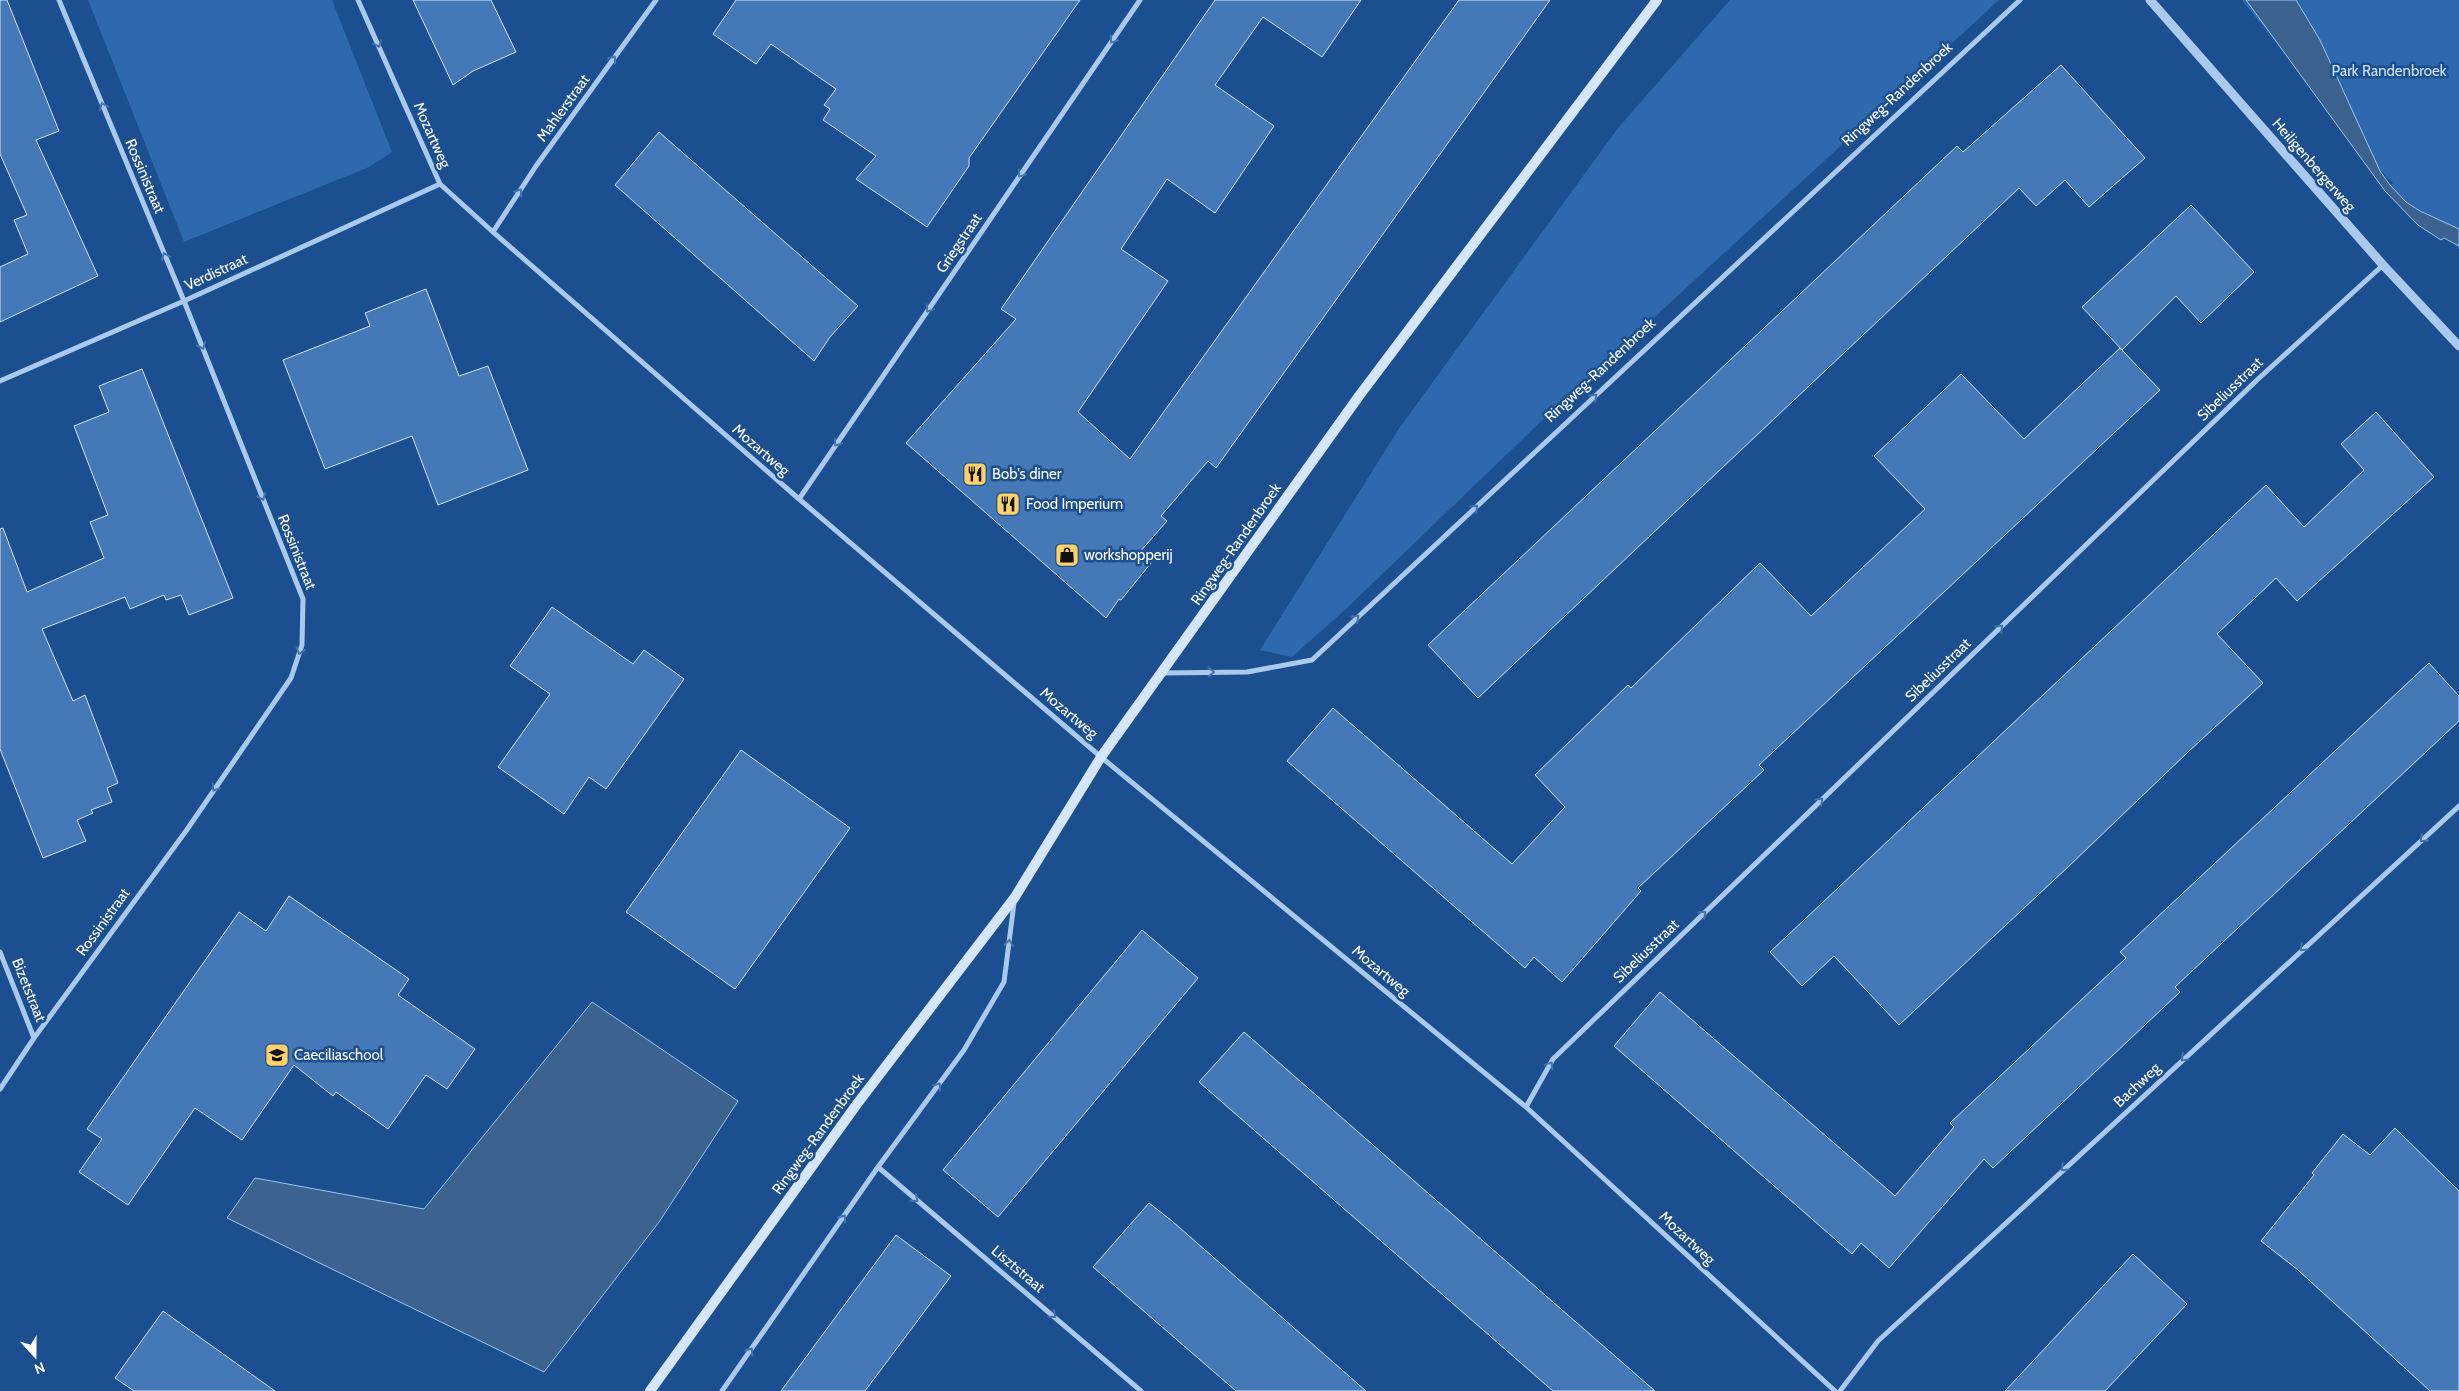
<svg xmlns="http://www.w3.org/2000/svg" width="2459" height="1391" font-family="Cabin,sans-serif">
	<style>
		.green { fill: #2e69ad }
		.water { fill: #3c6290; stroke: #9cc4f0 }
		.building { fill: #4478b7; stroke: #cfe3fa }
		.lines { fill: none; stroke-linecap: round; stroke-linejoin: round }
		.minor { stroke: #a9c9ee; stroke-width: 5 }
		.tertiary { stroke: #a9c9ee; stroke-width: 9 }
		.secondary { stroke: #d6e6fa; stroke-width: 10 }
		.oneway { stroke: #4674ac }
		.labels { text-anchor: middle; stroke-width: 5; stroke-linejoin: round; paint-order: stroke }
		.park-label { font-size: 15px; fill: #cfe3fa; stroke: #1b4f8f }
		.street-label { font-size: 15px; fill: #fff; stroke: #1b4f8f }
		.poi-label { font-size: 15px; fill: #fff; stroke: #1b4f8f; text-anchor: start }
	</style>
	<rect width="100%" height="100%" fill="#1b4f8f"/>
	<!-- green -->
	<path class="green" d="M 88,0 L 332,0 L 392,152 L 369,167 L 184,242 Z
		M 1730,0 L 1999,0 L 1533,429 L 1347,608 L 1292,657 L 1260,650 L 1400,427 L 1618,128 Z
		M 2242,0 L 2459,0 L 2459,249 L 2424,213 L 2406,202 L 2390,185 L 2393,183 L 2373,163 Z"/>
	<!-- water -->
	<path class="water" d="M 2246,0 L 2296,0 L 2320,40 L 2380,171 L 2390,185 L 2406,202 L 2420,211 L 2459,229 L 2459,246 L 2444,238 L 2441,240 L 2418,225 L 2385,191 Z
		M 592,1002 L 738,1101 L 659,1222 L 544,1372 L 227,1218 L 255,1178 L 424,1209 Z"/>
	<!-- building -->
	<path class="building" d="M 0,0 L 7,0 L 59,131 L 36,140 L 98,276 L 0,322 L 0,267 L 28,254 L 14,220 L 27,215 L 0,154 Z
		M 413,0 L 491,0 L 516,52 L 473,71 L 453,85 Z
		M 736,0 L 1080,0 L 969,158 L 969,166 L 927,227 L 856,179 L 876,156 L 823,120 L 830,109 L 824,105 L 836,89 L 771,44 L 756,64 L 713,34 Z
		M 1215,0 L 1361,0 L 1322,57 L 1263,17 L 1215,85 L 1274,126 L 1215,213 L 1167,179 L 1121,249 L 1168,281 L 1078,412 L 1130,459 L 1459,0 L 1550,0 L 1216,468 L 1208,461 L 1161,516 L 1167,521 L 1139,553 L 1151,563 L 1121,600 L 1119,599 L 1106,618 L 906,443 L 1016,319 L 1001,309 Z
		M 2061,65 L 2145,158 L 2089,207 L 2065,180 L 2036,206 L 2019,188 L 1478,698 L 1428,645 L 1957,146 L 1963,152 Z
		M 659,132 L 858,306 L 830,337 L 814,361 L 615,185 Z
		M 2191,205 L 2254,272 L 2201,323 L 2176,296 L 2122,350 L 2082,307 Z
		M 426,289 L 459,376 L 488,366 L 528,470 L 438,505 L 412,436 L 325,469 L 283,360 L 370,326 L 365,313 Z
		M 2120,348 L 2160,390 L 1759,765 L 1764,770 L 1638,888 L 1641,891 L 1562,982 L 1534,957 L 1525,968 L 1287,761 L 1333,708 L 1512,864 L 1565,807 L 1535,775 L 1628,685 L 1631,688 L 1760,563 L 1811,616 L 1925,509 L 1874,456 L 1961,374 L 2024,439 Z
		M 142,369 L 233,598 L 189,615 L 181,595 L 166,600 L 164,595 L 130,609 L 125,597 L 42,629 L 73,701 L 85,695 L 118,783 L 107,788 L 112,802 L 91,810 L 93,813 L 77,820 L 86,841 L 43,858 L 0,749 L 0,529 L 3,528 L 27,592 L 104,558 L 90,522 L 108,515 L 74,426 L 109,412 L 99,386 Z
		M 2376,412 L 2434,477 L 2297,601 L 2276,578 L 2217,634 L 2263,683 L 2188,752 L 2068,867 L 1899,1025 L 1834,956 L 1802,986 L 1770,952 L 2266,485 L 2304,527 L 2364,470 L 2341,444 Z
		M 552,607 L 633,664 L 644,650 L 684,679 L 606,789 L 589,777 L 564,814 L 498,767 L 550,694 L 510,666 Z
		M 2429,663 L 2459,696 L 2459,721 L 2175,987 L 2180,992 L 1993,1168 L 1984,1159 L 1889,1268 L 1861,1243 L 1852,1254 L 1614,1046 L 1660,992 L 1895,1196 L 1954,1127 L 1950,1123 L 2126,958 L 2120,952 Z
		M 741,750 L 850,828 L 735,989 L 626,912 Z
		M 289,896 L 409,979 L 398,995 L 475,1049 L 447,1089 L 426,1075 L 388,1129 L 336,1092 L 333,1096 L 294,1065 L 242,1140 L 195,1108 L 128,1205 L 79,1172 L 102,1139 L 87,1129 L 239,912 L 266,931 Z
		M 1142,930 L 1198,978 L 998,1217 L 943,1170 Z
		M 1244,1032 L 1397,1166 L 1655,1391 L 1553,1391 L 1342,1207 L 1199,1082 Z
		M 2395,1128 L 2459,1191 L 2459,1391 L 2430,1391 L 2298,1270 L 2261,1241 L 2314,1175 L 2312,1173 L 2343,1134 L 2370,1155 Z
		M 1149,1203 L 1172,1221 L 1366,1391 L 1236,1391 L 1161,1326 L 1093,1267 Z
		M 896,1235 L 951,1276 L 865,1391 L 781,1391 Z
		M 2133,1254 L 2187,1304 L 2105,1391 L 2005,1391 Z
		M 163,1311 L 275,1391 L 134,1391 L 115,1378 Z"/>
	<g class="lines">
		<!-- minor -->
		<path class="minor" d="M 358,0 L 440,184 L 493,232 L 799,499 L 1101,757 L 1526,1107 L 1835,1391
			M 493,232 L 536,166 L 656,0
			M 0,381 L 184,301 L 440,184
			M 799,499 L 1140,0
			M 1163,673 L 1247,672 L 1312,660 L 2020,0
			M 0,952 L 34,1038
			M 0,1089 L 34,1038 L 186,831 L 291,678 L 302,645 L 303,599 L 184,301 L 59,0
			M 1526,1107 L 1553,1059 L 2257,380 L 2383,265
			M 878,1167 L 1141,1391
			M 722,1391 L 878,1167 L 964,1050 L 1004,982 L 1014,903
			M 1840,1391 L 1878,1341 L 2459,806"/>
		<!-- tertiary -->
		<path class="tertiary" d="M 2150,0 L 2383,265 L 2459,346"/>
		<!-- secondary -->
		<path class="secondary" d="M 650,1391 L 857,1104 L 1015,897 L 1101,757 L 1359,396 L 1657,0"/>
	</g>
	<!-- one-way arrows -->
	<defs><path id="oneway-chevron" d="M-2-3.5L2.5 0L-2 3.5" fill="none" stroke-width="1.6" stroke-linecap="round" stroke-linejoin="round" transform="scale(1.25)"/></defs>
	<g class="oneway">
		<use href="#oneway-chevron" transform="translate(1113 40) rotate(124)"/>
		<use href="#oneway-chevron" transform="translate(378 44) rotate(66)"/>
		<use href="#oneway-chevron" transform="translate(613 59) rotate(-54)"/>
		<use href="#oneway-chevron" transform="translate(103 106) rotate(-112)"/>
		<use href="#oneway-chevron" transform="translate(1021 174) rotate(124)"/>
		<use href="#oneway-chevron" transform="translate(519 192) rotate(-57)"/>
		<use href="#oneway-chevron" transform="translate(165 256) rotate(-113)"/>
		<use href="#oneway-chevron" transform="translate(929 309) rotate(124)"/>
		<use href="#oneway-chevron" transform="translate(202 346) rotate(68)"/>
		<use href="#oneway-chevron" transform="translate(1594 397) rotate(-43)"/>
		<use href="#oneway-chevron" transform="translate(837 443) rotate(124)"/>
		<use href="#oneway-chevron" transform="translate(262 497) rotate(68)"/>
		<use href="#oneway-chevron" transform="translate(1475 508) rotate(-43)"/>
		<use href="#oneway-chevron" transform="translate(1356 618) rotate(-43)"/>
		<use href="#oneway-chevron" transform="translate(2000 628) rotate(-44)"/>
		<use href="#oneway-chevron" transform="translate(300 651) rotate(107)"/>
		<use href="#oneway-chevron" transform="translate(1211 672)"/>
		<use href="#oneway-chevron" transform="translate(215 788) rotate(125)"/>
		<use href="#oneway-chevron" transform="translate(1820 801) rotate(-44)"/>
		<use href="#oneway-chevron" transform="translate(2423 839) rotate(137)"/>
		<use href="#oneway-chevron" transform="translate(1703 914) rotate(-44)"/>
		<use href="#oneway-chevron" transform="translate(1009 943) rotate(-83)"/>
		<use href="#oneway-chevron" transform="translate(2303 948) rotate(137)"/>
		<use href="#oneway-chevron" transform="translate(2184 1058) rotate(137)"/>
		<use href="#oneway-chevron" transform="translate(1550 1065) rotate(-59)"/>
		<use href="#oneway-chevron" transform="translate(938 1086) rotate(-54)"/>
		<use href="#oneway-chevron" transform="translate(2064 1168) rotate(137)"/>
		<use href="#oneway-chevron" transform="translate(915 1199) rotate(40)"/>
		<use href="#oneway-chevron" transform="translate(843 1218) rotate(-55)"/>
		<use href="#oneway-chevron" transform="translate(1053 1315) rotate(41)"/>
		<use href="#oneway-chevron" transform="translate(750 1351) rotate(-55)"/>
	</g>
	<!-- icons -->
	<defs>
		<g id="restaurant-square" transform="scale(1.25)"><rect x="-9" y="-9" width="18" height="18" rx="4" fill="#ffd166" stroke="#1b4f8f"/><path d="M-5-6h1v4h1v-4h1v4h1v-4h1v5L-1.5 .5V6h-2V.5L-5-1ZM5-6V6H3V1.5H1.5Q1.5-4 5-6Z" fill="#111"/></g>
		<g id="shop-square" transform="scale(1.25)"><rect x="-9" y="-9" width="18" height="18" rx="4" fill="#ffd166" stroke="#1b4f8f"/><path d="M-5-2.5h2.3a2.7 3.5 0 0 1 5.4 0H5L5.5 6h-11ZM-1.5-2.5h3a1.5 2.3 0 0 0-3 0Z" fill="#111"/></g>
		<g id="school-square" transform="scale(1.25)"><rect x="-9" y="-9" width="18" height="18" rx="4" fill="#ffd166" stroke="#1b4f8f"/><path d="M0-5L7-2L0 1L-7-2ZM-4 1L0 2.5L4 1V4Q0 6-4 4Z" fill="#111"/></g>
	</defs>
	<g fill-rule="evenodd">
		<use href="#restaurant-square" x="975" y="474"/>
		<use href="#restaurant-square" x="1008" y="504"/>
		<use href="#shop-square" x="1067" y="555"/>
		<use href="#school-square" x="277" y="1055"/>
	</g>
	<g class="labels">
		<!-- park labels -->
		<g class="park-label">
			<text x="2389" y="76">Park Randenbroek</text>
		</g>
		<!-- street labels -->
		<g class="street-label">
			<text transform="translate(1897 94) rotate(-43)" y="5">Ringweg-Randenbroek</text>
			<text transform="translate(563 108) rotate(-54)" y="5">Mahlerstraat</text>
			<text transform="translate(432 135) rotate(66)" y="5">Mozartweg</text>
			<text transform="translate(2314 165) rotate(49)" y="5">Heiligenbergerweg</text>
			<text transform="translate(145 176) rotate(67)" y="5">Rossinistraat</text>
			<text transform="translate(959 243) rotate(-56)" y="5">Griegstraat</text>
			<text transform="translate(216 272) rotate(-25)" y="5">Verdistraat</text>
			<text transform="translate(1600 370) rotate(-43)" y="5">Ringweg-Randenbroek</text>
			<text transform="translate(2230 389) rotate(-44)" y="5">Sibeliusstraat</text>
			<text transform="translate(761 450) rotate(41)" y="5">Mozartweg</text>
			<text transform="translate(1236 544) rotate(-55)" y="5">Ringweg-Randenbroek</text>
			<text transform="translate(297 552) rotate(68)" y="5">Rossinistraat</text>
			<text transform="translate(1938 670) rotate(-44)" y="5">Sibeliusstraat</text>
			<text transform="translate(1069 713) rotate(40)" y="5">Mozartweg</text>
			<text transform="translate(103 922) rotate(-54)" y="5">Rossinistraat</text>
			<text transform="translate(1646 951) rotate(-44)" y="5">Sibeliusstraat</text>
			<text transform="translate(1381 971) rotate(40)" y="5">Mozartweg</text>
			<text transform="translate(29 990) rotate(68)" y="5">Bizetstraat</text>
			<text transform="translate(2137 1085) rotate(-43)" y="5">Bachweg</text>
			<text transform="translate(818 1134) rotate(-54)" y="5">Ringweg-Randenbroek</text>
			<text transform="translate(1687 1238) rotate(43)" y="5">Mozartweg</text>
			<text transform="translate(1018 1269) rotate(40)" y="5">Lisztstraat</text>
		</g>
		<!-- poi labels -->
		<g class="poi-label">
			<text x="992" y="479">Bob's diner</text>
			<text x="1026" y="509">Food Imperium</text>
			<text x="1084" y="560">workshopperij</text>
			<text x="294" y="1060">Caeciliaschool</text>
		</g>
	</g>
	<!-- north arrow -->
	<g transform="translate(35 1356) rotate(159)" stroke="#1b4f8f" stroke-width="4" paint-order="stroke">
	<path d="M0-4L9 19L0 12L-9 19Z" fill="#ffffff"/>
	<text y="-8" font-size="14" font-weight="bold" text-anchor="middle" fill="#ffffff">N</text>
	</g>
</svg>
